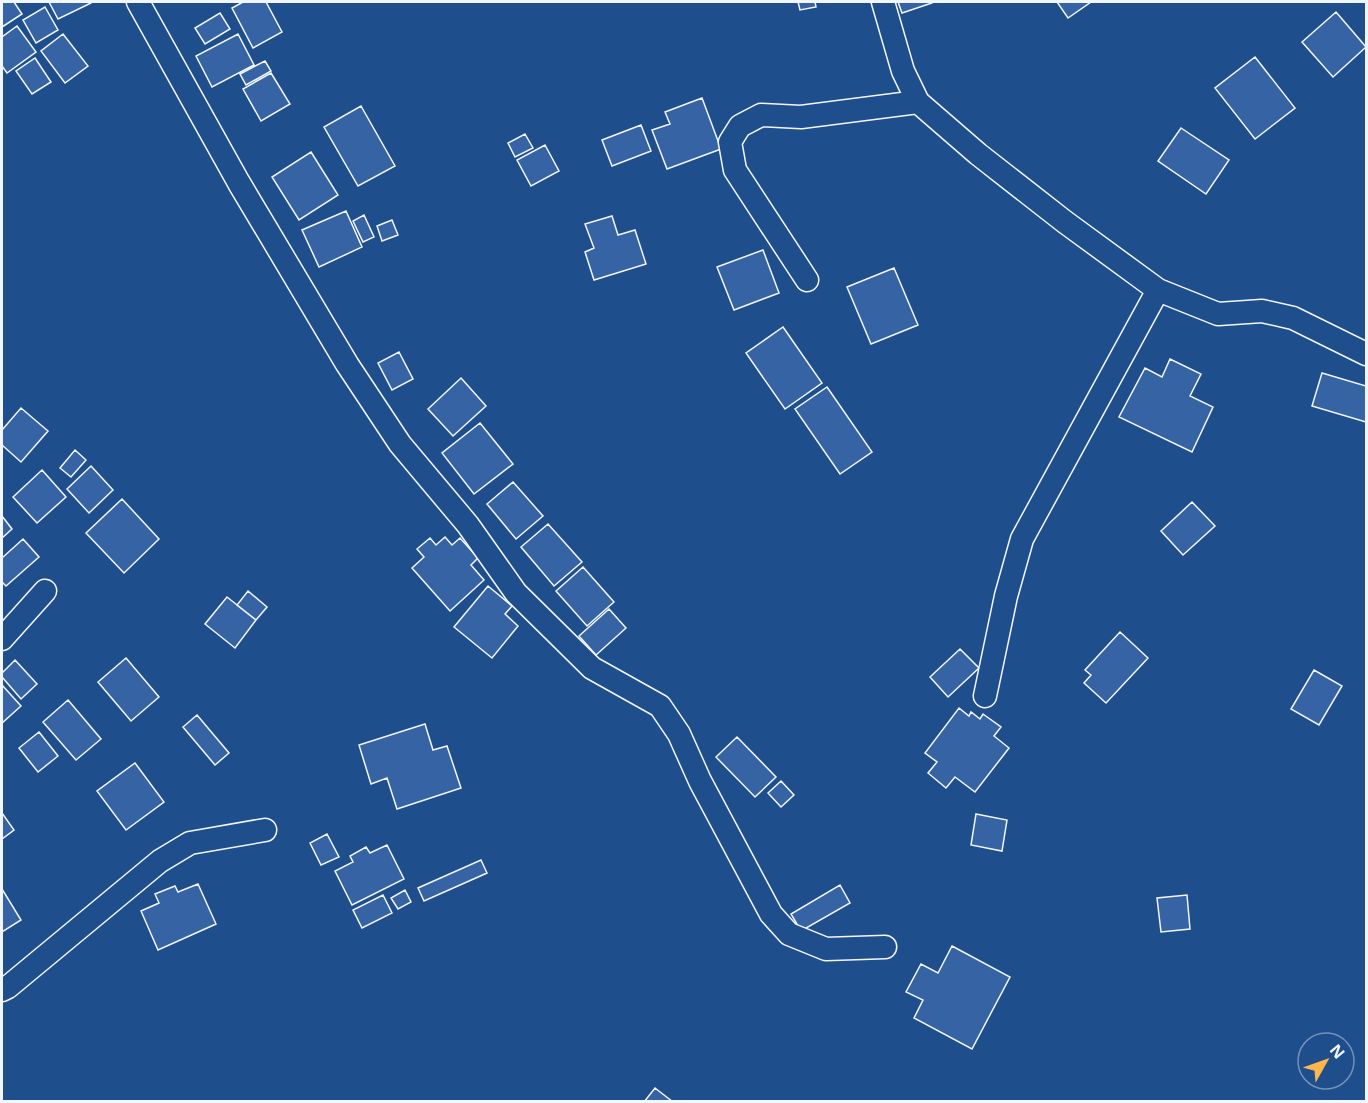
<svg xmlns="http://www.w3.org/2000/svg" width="1368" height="1103" font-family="'Noto Sans',sans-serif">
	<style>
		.building { fill: #3563a3; stroke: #f2f6ff; stroke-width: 1.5 }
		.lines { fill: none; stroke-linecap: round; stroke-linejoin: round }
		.minor-casing { stroke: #f2f6ff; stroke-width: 25 }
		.minor { stroke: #1f4e8c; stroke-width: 22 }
	</style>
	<rect width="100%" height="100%" fill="#1f4e8c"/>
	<!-- building -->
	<path class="building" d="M 2,2 L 14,2 L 22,14 L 2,27 Z
		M 49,2 L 91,2 L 91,3 L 58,19 Z
		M 243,2 L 266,2 L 282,32 L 253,48 L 232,8 Z
		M 798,2 L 815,2 L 816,7 L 800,10 Z
		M 898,2 L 932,2 L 932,3 L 902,13 Z
		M 1057,2 L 1091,2 L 1068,18 Z
		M 45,7 L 58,30 L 36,43 L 23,20 Z
		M 1336,12 L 1366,47 L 1333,77 L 1302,42 Z
		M 220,13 L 230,29 L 205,44 L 195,28 Z
		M 17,26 L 36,52 L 7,73 L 2,66 L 2,37 Z
		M 63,34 L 88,66 L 65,83 L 41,51 Z
		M 238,34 L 254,65 L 212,87 L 196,56 Z
		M 1255,57 L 1295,108 L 1255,139 L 1215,88 Z
		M 35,58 L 51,82 L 32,94 L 16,71 Z
		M 265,61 L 271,71 L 246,85 L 240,74 Z
		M 271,73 L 290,104 L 261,121 L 243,89 Z
		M 702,98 L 721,149 L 667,169 L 652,130 L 670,124 L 665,112 Z
		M 361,106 L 395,166 L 358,186 L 324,127 Z
		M 641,125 L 651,151 L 612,166 L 602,140 Z
		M 1181,128 L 1229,160 L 1206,194 L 1158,161 Z
		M 525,134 L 533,148 L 515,157 L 508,143 Z
		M 545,145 L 559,171 L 531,186 L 517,160 Z
		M 311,152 L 338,195 L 299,220 L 272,177 Z
		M 346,211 L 362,247 L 319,267 L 302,230 Z
		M 364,215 L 374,237 L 363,242 L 353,221 Z
		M 612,216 L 618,235 L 635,230 L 646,264 L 594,280 L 585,252 L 594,248 L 585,224 Z
		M 392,220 L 398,235 L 382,241 L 377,226 Z
		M 763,250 L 779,293 L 734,310 L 717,267 Z
		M 894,268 L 918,325 L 871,344 L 847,287 Z
		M 783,327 L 822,383 L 785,409 L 746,353 Z
		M 399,352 L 413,379 L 392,390 L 378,363 Z
		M 1170,359 L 1201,374 L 1190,396 L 1213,407 L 1192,452 L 1119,417 L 1145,368 L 1162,377 Z
		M 1322,373 L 1366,386 L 1366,422 L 1312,406 Z
		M 461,378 L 486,406 L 453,436 L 428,409 Z
		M 827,387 L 872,452 L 840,474 L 795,409 Z
		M 21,408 L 48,431 L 21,462 L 2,445 L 2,430 Z
		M 480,423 L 513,464 L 474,494 L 442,453 Z
		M 75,450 L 86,460 L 71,477 L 60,468 Z
		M 91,466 L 113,490 L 89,513 L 67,489 Z
		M 42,470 L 66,497 L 37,523 L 13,497 Z
		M 513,482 L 543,516 L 516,539 L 487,504 Z
		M 122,499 L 159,539 L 124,573 L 86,533 Z
		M 1192,502 L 1215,526 L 1183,555 L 1161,531 Z
		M 2,516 L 12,529 L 2,538 Z
		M 548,524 L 582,562 L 554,586 L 521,547 Z
		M 445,537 L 452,545 L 460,538 L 478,558 L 471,565 L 484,580 L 450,611 L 412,568 L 424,557 L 417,549 L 430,538 L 436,545 Z
		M 23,539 L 39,557 L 6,586 L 2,582 L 2,558 Z
		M 583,567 L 614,602 L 587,626 L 556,591 Z
		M 488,586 L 512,606 L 505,614 L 518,626 L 492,658 L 454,627 Z
		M 248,591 L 267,607 L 256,620 L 237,605 Z
		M 227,597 L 256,620 L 235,648 L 205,624 Z
		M 609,609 L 626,628 L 596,655 L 579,636 Z
		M 1120,632 L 1148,658 L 1106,703 L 1084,683 L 1091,675 L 1085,670 Z
		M 960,649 L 979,668 L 948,697 L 930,677 Z
		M 126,658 L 159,697 L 131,721 L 98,682 Z
		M 15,660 L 37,684 L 21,699 L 2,677 L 2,673 Z
		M 1314,670 L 1342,686 L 1319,725 L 1291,709 Z
		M 2,685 L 21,706 L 2,723 Z
		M 68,700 L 101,739 L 76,760 L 43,722 Z
		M 959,708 L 969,716 L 971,712 L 980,719 L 983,714 L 1001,727 L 994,736 L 1009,748 L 975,792 L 955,777 L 946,788 L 928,773 L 937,762 L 925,753 Z
		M 197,715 L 229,753 L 215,765 L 183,727 Z
		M 425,724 L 433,750 L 447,746 L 461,788 L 397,809 L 387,778 L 371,784 L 359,745 Z
		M 39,732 L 58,756 L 38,772 L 19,748 Z
		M 737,737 L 776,777 L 755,797 L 716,757 Z
		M 135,763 L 164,802 L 126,830 L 97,791 Z
		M 781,781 L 794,795 L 781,807 L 768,793 Z
		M 2,813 L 14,830 L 2,839 Z
		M 976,814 L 1007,820 L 1002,851 L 971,845 Z
		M 327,834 L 339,857 L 321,865 L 310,843 Z
		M 387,845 L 404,879 L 352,905 L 335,871 L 353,862 L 350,856 L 366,847 L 370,853 Z
		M 481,860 L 487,873 L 424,901 L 418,888 Z
		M 198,884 L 216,924 L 158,950 L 141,911 L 159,903 L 155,894 L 175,886 L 178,892 Z
		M 840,885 L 850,903 L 801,931 L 791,914 Z
		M 2,889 L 21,920 L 2,932 Z
		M 405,890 L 411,902 L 398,909 L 391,898 Z
		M 383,895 L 392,913 L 362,928 L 353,910 Z
		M 1187,895 L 1190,929 L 1161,932 L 1157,898 Z
		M 952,946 L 1010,977 L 972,1049 L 914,1018 L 923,1000 L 906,992 L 921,964 L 938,973 Z
		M 655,1088 L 673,1102 L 644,1102 Z"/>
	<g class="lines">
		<!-- minor casing -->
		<g class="minor-casing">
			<path id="minor" d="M 138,2 L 239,183 L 347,364 L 400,444 L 468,525 L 516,593 L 592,668 L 660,706 L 679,734 L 700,781 L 771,914 L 789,934 L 826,949 L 885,947
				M 883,2 L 903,71 L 918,102 L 978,154 L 1065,222 L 1158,290 L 1218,314 L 1262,311 L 1293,318 L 1366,354
				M 807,280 L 735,170 L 730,142 L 740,126 L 761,115 L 801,117 L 918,102
				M 2,639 L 45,591
				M 985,696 L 1006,596 L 1022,539 L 1158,290
				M 2,990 L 8,987 L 160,861 L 190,843 L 265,830"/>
		</g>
		<!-- minor -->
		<use href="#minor" class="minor"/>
	</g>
	<!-- border -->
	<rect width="1368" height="1103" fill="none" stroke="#f2f6ff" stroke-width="6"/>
	<!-- north arrow -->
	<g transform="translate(1326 1061) rotate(50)"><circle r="28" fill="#1f4e8c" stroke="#7391ba" stroke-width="1.5"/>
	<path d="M0-4.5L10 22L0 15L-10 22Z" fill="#ffb74d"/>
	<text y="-9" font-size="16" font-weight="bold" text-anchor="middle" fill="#f2f6ff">N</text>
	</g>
</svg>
